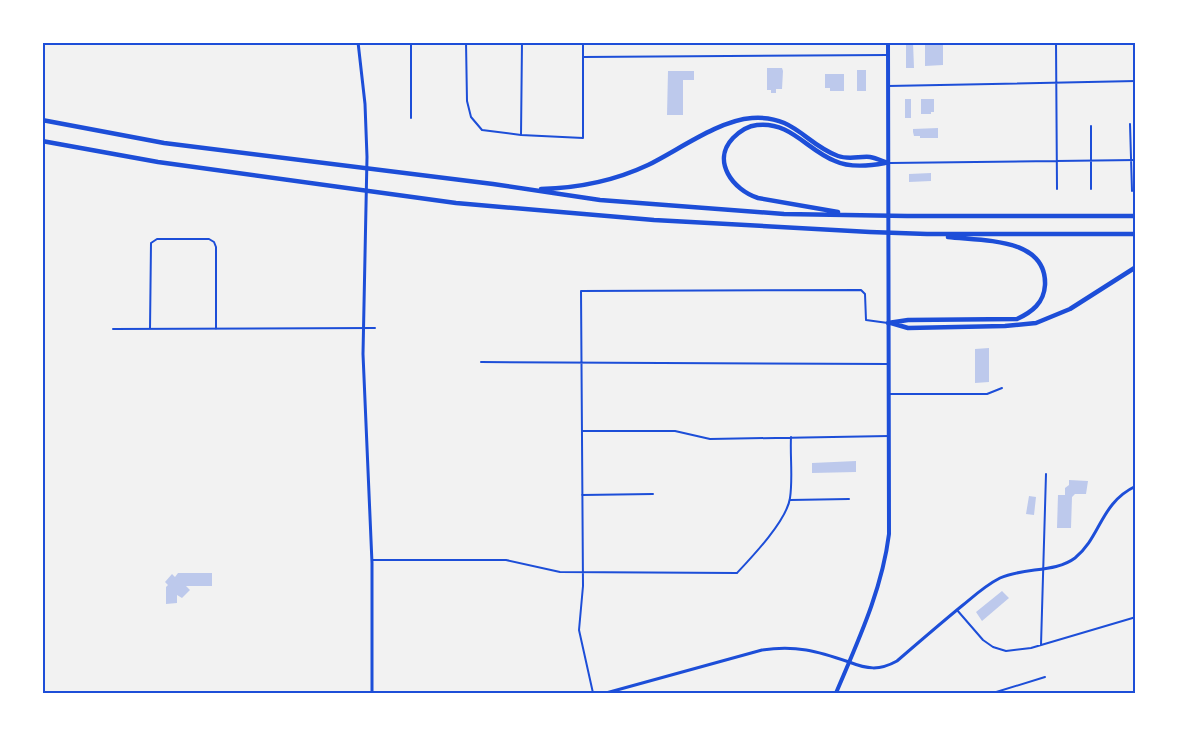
<svg xmlns="http://www.w3.org/2000/svg" width="1178" height="735" font-family="Ubuntu,sans-serif">
	<style>
		.building { fill: #bdc9ec }
		.lines { fill: none; stroke-linecap: round; stroke-linejoin: round }
		.minor { stroke: #1d4ed8; stroke-width: 2 }
		.tertiary { stroke: #1d4ed8; stroke-width: 3 }
		.secondary { stroke: #1d4ed8; stroke-width: 3 }
		.primary { stroke: #1d4ed8; stroke-width: 4 }
		.motorway { stroke: #1d4ed8; stroke-width: 4.5 }
		.neatline { fill: none; stroke: #1d4ed8; stroke-width: 2 }
	</style>
	<rect width="100%" height="100%" fill="#f2f2f2"/>
	<!-- building -->
	<path class="building" d="M 906,42 L 913,42 L 914,68 L 906,68 Z
		M 925,42 L 943,42 L 943,65 L 925,66 Z
		M 767,68 L 782,68 L 783,71 L 782,89 L 776,89 L 776,93 L 771,93 L 771,90 L 767,90 Z
		M 857,70 L 866,70 L 866,91 L 857,91 Z
		M 668,71 L 694,71 L 694,80 L 683,80 L 683,115 L 667,115 Z
		M 825,74 L 844,74 L 844,91 L 830,91 L 830,88 L 825,88 Z
		M 905,99 L 911,99 L 911,118 L 905,118 Z
		M 921,99 L 934,99 L 934,112 L 931,112 L 931,114 L 921,114 Z
		M 938,128 L 938,138 L 920,138 L 920,136 L 914,136 L 913,132 L 913,129 Z
		M 931,173 L 931,181 L 909,182 L 909,174 Z
		M 989,348 L 989,382 L 975,383 L 975,349 Z
		M 856,461 L 856,472 L 812,473 L 812,463 Z
		M 1069,480 L 1088,481 L 1086,494 L 1075,494 L 1072,497 L 1071,528 L 1057,528 L 1058,495 L 1065,495 L 1065,488 L 1069,485 Z
		M 1029,496 L 1036,497 L 1034,515 L 1026,514 Z
		M 178,573 L 212,573 L 212,586 L 186,586 L 190,590 L 182,598 L 177,595 L 177,603 L 166,604 L 166,587 L 168,585 L 165,582 L 172,574 L 175,577 Z
		M 1002,591 L 1009,598 L 982,621 L 976,612 Z"/>
	<g class="lines">
		<!-- minor -->
		<path class="minor" d="M 466,42 L 467,101 L 471,117 L 482,130 L 521,135 L 583,138 L 583,42
			M 1056,42 L 1057,189
			M 583,57 L 888,55
			M 888,86 L 1136,81
			M 411,118 L 411,42
			M 1130,124 L 1132,191
			M 1091,126 L 1091,189
			M 521,135 L 522,42
			M 890,163 L 1136,160
			M 113,329 L 375,328
			M 150,329 L 151,243 L 157,239 L 209,239 L 214,242 L 216,247 L 216,329
			M 481,362 L 889,364
			M 889,394 L 987,394 L 1002,388
			M 582,431 L 675,431 L 710,439 L 889,436
			M 582,495 L 653,494
			M 790,500 L 849,499
			M 373,560 L 506,560 L 560,572 L 737,573 C 753,556 787,520 790,498 C 793,478 790,457 791,437
			M 957,610 L 983,640 L 993,647 L 1006,651 L 1031,648 L 1136,617
			M 1041,645 L 1046,474
			M 593,693 L 579,630 L 583,586 L 581,291 L 861,290 L 865,294 L 866,320 L 888,323
			M 993,693 L 1045,677"/>
		<!-- tertiary -->
		<path class="tertiary" d="M 358,42 L 365,104 L 367,157 L 363,354 L 372,563 L 372,693
			M 606,693 L 762,650 C 796,645 817,651 849,662"/>
		<!-- secondary -->
		<path class="secondary" d="M 849,662 C 867,669 879,671 897,661 C 919,642 941,623 963,605 C 975,595 986,585 1000,578 C 1024,567 1055,573 1075,558 C 1101,537 1100,503 1136,486"/>
		<!-- primary -->
		<path class="primary" d="M 836,693 C 858,641 882,590 889,534 L 888,42"/>
		<!-- motorway -->
		<path class="motorway" d="M 42,120 L 164,143 L 493,184 L 600,200 L 784,214 L 907,216 L 1136,216
			M 42,141 L 158,162 L 456,203 L 654,220 L 870,232 L 927,234 L 1136,234
			M 541,189 C 579,188 614,181 648,165 C 677,151 719,120 752,118 C 795,115 805,144 838,156 C 849,160 860,156 870,157 C 876,158 882,161 888,163
			M 838,212 L 758,198 C 733,190 711,161 733,138 C 740,131 747,126 757,125 C 790,121 807,150 835,161 C 850,168 869,166 885,163
			M 888,323 L 908,320 L 1017,319 C 1032,312 1044,303 1045,285 C 1047,237 981,241 948,237
			M 891,323 L 908,328 L 1005,326 L 1036,323 L 1070,309 L 1136,267"/>
	</g>
	<!-- border -->
	<rect width="1178" height="735" fill="none" stroke="#ffffff" stroke-width="87"/>
	<rect x="44" y="44" width="1090" height="648" class="neatline"/>
</svg>
